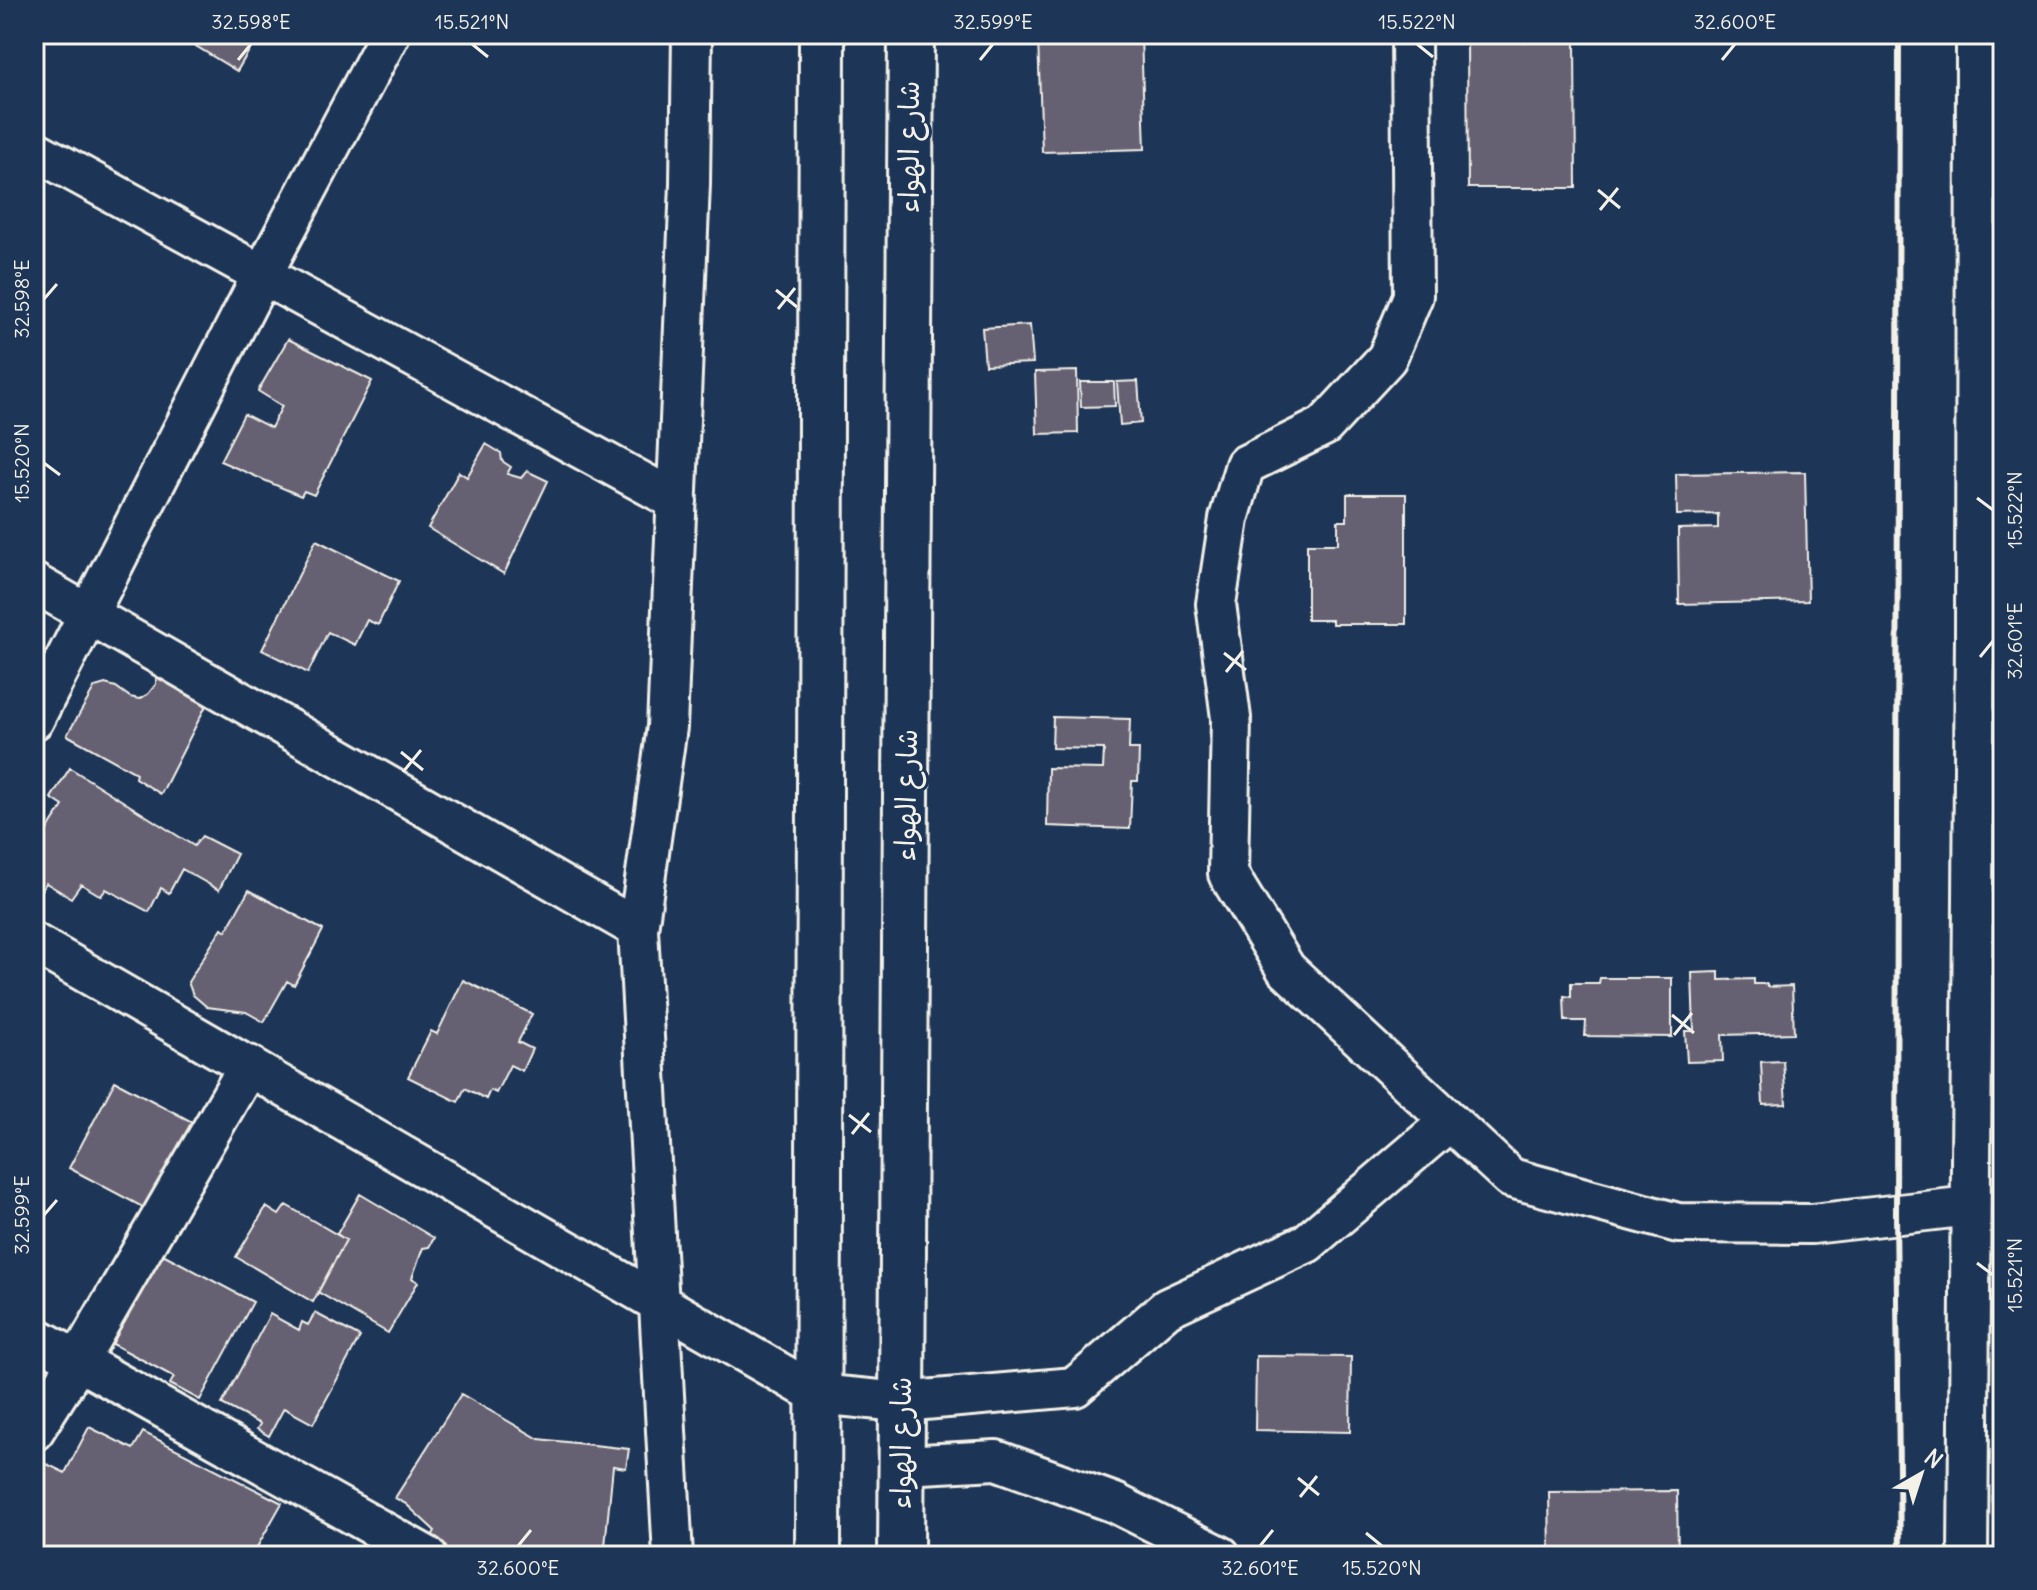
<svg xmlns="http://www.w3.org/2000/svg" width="2037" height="1590" font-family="Delius,'Playpen Sans Arabic',sans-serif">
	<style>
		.building { fill: #666173; stroke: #f4f1e8; stroke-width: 2 }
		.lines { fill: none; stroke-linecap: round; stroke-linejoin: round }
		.minor-casing { stroke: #f4f1e8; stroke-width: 44 }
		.major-casing { stroke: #f4f1e8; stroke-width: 50 }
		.minor { stroke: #1d3557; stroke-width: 38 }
		.major { stroke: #1d3557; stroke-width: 44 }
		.rail { stroke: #f4f1e8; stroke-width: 6 }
		.ticks { fill: none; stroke: #f4f1e8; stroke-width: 3 }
		.labels { text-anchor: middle; stroke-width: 6; stroke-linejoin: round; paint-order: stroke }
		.street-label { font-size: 28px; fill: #f4f1e8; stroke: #1d3557 }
		.neatline { fill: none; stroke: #f4f1e8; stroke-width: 3 }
		.ticks-label { font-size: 20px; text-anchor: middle; fill: #f4f1e8 }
	</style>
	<rect width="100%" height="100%" fill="#1d3557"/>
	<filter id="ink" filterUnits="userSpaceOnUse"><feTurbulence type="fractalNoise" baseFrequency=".0125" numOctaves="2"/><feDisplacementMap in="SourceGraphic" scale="16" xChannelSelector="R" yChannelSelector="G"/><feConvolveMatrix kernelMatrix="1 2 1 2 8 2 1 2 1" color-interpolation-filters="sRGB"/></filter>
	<g filter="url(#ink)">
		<!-- building -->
		<path class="building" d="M 176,34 L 259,34 L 237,71 Z
			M 1141,36 L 1145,149 L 1042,152 L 1038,39 Z
			M 1467,42 L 1575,42 L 1576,188 L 1468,188 Z
			M 1030,325 L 1033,363 L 985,365 L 982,328 Z
			M 288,339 L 372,381 L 314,495 L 304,491 L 301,496 L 220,461 L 244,414 L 271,428 L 282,406 L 258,391 Z
			M 1077,371 L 1078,433 L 1037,434 L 1035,372 Z
			M 1138,381 L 1141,423 L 1120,425 L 1117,382 Z
			M 1080,382 L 1114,382 L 1115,406 L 1081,407 Z
			M 486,444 L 501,453 L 502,461 L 511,467 L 507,474 L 521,478 L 527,471 L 548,481 L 504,574 L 428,528 L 459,472 L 467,477 Z
			M 1805,472 L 1808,601 L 1679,604 L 1678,529 L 1718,528 L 1718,514 L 1677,515 L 1676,474 Z
			M 1347,494 L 1406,494 L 1406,624 L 1332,624 L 1332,620 L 1307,620 L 1307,544 L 1338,544 L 1338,521 L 1347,521 Z
			M 316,540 L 399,581 L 378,625 L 367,620 L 355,645 L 328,632 L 308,673 L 262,650 Z
			M 156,665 L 216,686 L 161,794 L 135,778 L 136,773 L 67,735 L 95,687 L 105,684 L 116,687 L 130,697 L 139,699 L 148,694 L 156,684 Z
			M 1053,717 L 1130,719 L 1129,749 L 1139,749 L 1138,781 L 1132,781 L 1130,829 L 1047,826 L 1048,768 L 1103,769 L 1104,749 L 1052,748 Z
			M 70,768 L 194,846 L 202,836 L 237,854 L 219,890 L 182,869 L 169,893 L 161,888 L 149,912 L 106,889 L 101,896 L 81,884 L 71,898 L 46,883 L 40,892 L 34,889 L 34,850 L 63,806 L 51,798 Z
			M 249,890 L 323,930 L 294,985 L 287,981 L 264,1022 L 246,1012 L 207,1007 L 193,995 L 188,982 L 222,928 L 226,931 Z
			M 1719,972 L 1719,980 L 1754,979 L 1754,984 L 1767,984 L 1767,987 L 1792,986 L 1794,1033 L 1722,1035 L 1723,1061 L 1687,1062 L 1685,1031 L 1694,1031 L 1692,973 Z
			M 1600,978 L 1672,978 L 1672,1037 L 1585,1036 L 1586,1021 L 1565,1021 L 1564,996 L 1571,997 L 1571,983 L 1599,983 Z
			M 463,980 L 532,1014 L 518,1042 L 532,1049 L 522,1071 L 510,1065 L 496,1093 L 490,1090 L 486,1099 L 465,1088 L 458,1102 L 408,1077 L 431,1031 L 437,1034 Z
			M 1783,1061 L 1786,1104 L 1763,1105 L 1761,1062 Z
			M 115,1081 L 194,1123 L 148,1210 L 69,1168 Z
			M 360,1194 L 434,1238 L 429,1247 L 423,1248 L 412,1278 L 418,1282 L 388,1333 L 318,1292 L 346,1240 L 337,1234 Z
			M 286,1205 L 346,1240 L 313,1302 L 236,1257 L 266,1207 L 279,1215 Z
			M 159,1252 L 253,1302 L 200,1400 L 170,1384 L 174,1377 L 111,1343 Z
			M 315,1313 L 360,1337 L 313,1424 L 284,1408 L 269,1436 L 257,1429 L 260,1424 L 222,1404 L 270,1314 L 299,1330 L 302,1322 L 308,1325 Z
			M 1256,1356 L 1351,1357 L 1350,1432 L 1255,1430 Z
			M 461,1394 L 539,1439 L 629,1449 L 626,1468 L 613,1466 L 604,1556 L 455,1556 L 429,1541 L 435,1531 L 406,1504 L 395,1498 Z
			M 89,1427 L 133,1449 L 143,1432 L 282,1503 L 252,1556 L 34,1556 L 34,1489 L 47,1464 L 65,1473 Z
			M 1677,1491 L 1678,1556 L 1550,1556 L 1549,1492 Z"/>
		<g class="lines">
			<!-- minor casing -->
			<g class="minor-casing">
				<path id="minor" d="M 1411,34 L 1413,296 L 1387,358 L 1324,426 L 1245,465 L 1229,519 L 1216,604 L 1231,718 L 1228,874 L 1286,969 L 1511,1178 L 1678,1223 L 1812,1224 L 1970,1206
					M 34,150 L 677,501
					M 34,583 L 638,929
					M 34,720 L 262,275 L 390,34
					M 34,943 L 817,1394 L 901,1402 L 1075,1387 L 1167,1308 L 1307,1243 L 1450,1121
					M 34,1336 L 427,1556
					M 34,1431 L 78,1361 L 249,1065
					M 903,1465 L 996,1460 L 1115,1503 L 1221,1556
					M 673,1556 L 638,929 L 667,727 L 690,184 L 692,34
					M 1968,1556 L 1975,637 L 1976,34"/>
			</g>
			<!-- major casing -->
			<g class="major-casing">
				<path id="major" d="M 818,1556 L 822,34
					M 901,1556 L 911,34"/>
			</g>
			<!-- minor -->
			<use href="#minor" class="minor"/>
			<!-- major -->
			<use href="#major" class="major"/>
			<!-- rail -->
			<path class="rail" d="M 1899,34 L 1896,1215 L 1900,1556"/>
		</g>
	</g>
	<!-- ticks -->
	<path class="ticks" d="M 472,44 L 488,57M 1417,44 L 1433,57M 238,60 L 251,44M 980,60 L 993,44M 1722,60 L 1735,44M 1598,190 L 1620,208M 1600,210 L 1618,188M 776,290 L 797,307M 44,299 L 57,284M 778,309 L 795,288M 44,463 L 60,475M 1977,498 L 1993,510M 1224,653 L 1246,670M 1980,657 L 1993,641M 1226,672 L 1243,651M 401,752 L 423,770M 403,772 L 421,750M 1672,1015 L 1694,1033M 1674,1035 L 1692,1013M 849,1115 L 871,1132M 852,1134 L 869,1113M 44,1215 L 57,1200M 1977,1263 L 1993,1275M 1298,1478 L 1319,1495M 1300,1497 L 1317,1476M 1366,1533 L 1382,1546M 518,1546 L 531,1530M 1260,1546 L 1273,1530"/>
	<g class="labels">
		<!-- street labels -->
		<g class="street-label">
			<text transform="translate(909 147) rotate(-90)" y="10">شارع الهواء</text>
			<text transform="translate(906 795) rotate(-89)" y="10">شارع الهواء</text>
			<text transform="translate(901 1443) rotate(-90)" y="10">شارع الهواء</text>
		</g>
	</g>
	<!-- margin -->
	<rect width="2037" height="1590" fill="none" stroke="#1d3557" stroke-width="88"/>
	<!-- north arrow -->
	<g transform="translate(1921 1474) rotate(39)" stroke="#1d3557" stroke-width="6" paint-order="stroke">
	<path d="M0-6L14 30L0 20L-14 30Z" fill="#f4f1e8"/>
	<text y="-12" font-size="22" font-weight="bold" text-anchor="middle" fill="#f4f1e8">N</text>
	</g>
	<rect x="44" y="44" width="1949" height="1502" class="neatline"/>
	<g class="ticks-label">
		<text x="251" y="29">32.598°E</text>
		<text x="472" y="29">15.521°N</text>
		<text x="993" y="29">32.599°E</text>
		<text x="1417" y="29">15.522°N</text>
		<text x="1735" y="29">32.600°E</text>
		<text transform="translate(22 299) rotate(-90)" y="7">32.598°E</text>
		<text transform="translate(22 463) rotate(-90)" y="7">15.520°N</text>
		<text transform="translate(2015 510) rotate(-90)" y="7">15.522°N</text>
		<text transform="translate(2015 641) rotate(-90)" y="7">32.601°E</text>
		<text transform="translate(22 1215) rotate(-90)" y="7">32.599°E</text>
		<text transform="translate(2015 1275) rotate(-90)" y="7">15.521°N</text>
		<text x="518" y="1575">32.600°E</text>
		<text x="1260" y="1575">32.601°E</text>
		<text x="1382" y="1575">15.520°N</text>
	</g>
</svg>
